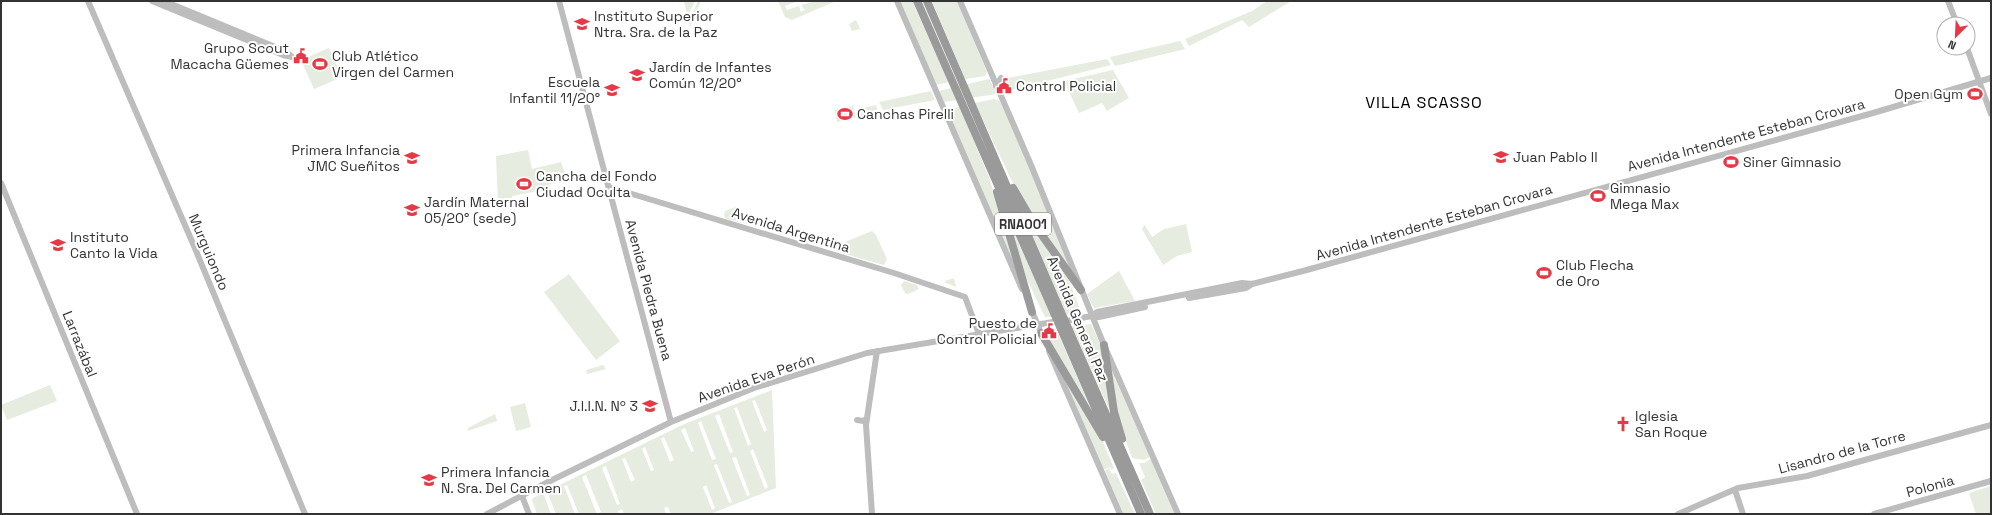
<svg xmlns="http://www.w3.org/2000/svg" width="1992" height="515" font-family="'Space Grotesk',sans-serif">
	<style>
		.green { fill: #e6ecdf; fill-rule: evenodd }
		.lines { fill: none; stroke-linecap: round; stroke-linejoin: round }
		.secondary { stroke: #bdbdbd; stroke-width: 6 }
		.highway { stroke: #9a9a9a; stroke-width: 8 }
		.highway-bridge { stroke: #9a9a9a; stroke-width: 8 }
		.labels { text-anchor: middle; stroke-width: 4; stroke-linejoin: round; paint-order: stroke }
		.shield { fill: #fff; stroke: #707070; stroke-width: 1 }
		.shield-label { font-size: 13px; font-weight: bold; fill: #333 }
		.poi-label { font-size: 14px; fill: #333; stroke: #fff; text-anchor: start }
		.street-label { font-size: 14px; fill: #333; stroke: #fff }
		.quarter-label { font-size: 16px; letter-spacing: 1px; fill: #000; stroke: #fff }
	</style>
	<rect width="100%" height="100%" fill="#fff"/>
	<!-- green -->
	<path class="green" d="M 684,1 L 695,1 L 689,13 L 692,15 L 698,1 L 701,1 L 690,27 Z
		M 778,1 L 798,1 L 785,6 L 787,10 L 799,6 L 801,12 L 805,10 L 801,5 L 817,1 L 836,1 L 792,20 L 785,17 Z
		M 898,1 L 912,1 L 949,82 L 936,85 Z
		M 921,1 L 923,1 L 951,67 L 950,67 Z
		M 932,1 L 957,1 L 987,72 L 985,76 L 965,79 Z
		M 1267,1 L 1291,1 L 1249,27 L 1242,20 L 1189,46 L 1185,39 L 1252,11 Z
		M 856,20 L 860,29 L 852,31 L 849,24 Z
		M 1180,41 L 1185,49 L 1115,66 L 1110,57 Z
		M 329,48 L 342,77 L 314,89 L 301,60 Z
		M 1107,59 L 1111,65 L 1003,92 L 999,83 L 1003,79 Z
		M 1113,70 L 1129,98 L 1107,111 L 1102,103 L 1079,113 L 1064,81 Z
		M 989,79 L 997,94 L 944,102 L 939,91 Z
		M 931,91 L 935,100 L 883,110 L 879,102 Z
		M 994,99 L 1000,101 L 1027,159 L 1073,274 L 1035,222 L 1017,192 L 975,103 Z
		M 876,105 L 878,114 L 861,117 L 859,109 Z
		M 853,106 L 856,117 L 837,122 L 835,110 Z
		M 960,107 L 990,180 L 1023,286 L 946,110 Z
		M 528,150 L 532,169 L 561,162 L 566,176 L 537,191 L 512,196 L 512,204 L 498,205 L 496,156 Z
		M 1019,204 L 1064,268 L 1081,312 L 1079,313 L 1078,308 L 1075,309 L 1075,313 L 1067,315 Z
		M 736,207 L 739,208 L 744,218 L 743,222 L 726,219 L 724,216 L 725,211 Z
		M 1005,213 L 1052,317 L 1045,317 L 1021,267 Z
		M 1186,224 L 1192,252 L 1177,256 L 1163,265 L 1142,229 L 1143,227 L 1145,225 L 1152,237 L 1164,229 Z
		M 872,231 L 876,235 L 887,259 L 884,265 L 838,252 L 838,246 L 840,244 Z
		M 1119,271 L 1135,301 L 1094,308 L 1087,294 Z
		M 569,274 L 620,341 L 596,360 L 544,292 Z
		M 954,278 L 956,287 L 944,282 L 945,281 Z
		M 904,281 L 917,285 L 919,289 L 908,294 L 905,293 L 901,285 Z
		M 1091,324 L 1102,348 L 1114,420 L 1072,326 Z
		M 1056,329 L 1098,425 L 1045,333 L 1046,330 Z
		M 1057,363 L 1103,442 L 1114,468 L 1111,470 L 1110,467 L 1103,470 Z
		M 603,365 L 606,369 L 587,374 L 586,370 Z
		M 1110,367 L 1150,457 L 1144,460 L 1132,458 L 1117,416 Z
		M 50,385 L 57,401 L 7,420 L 1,405 Z
		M 772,390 L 776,488 L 710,514 L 671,514 L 668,507 L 664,508 L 666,514 L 624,514 L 622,509 L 618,511 L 619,514 L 579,514 L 567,485 L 564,486 L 575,514 L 556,514 L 548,494 L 544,495 L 551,514 L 537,514 L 532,500 L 533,498 L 682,425 ZM 755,400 L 767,430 L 764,432 L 752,401 ZM 737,407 L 751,444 L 748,446 L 734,408 ZM 719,414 L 733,452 L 730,453 L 715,416 ZM 701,421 L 716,459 L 712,460 L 698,423 ZM 685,428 L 694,451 L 691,452 L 681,430 ZM 664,437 L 674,460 L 670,462 L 661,439 ZM 645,447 L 654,470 L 651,471 L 642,449 ZM 753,449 L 768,487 L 765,489 L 750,451 ZM 736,457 L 750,495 L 747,496 L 732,458 ZM 625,458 L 635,480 L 631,482 L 622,459 ZM 717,464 L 732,502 L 729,503 L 714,465 ZM 606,466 L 620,504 L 617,505 L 602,468 ZM 586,475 L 601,512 L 597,514 L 582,477 ZM 706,485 L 715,508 L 712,510 L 703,487 Z
		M 525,403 L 531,427 L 516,431 L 510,407 Z
		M 495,414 L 497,421 L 468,431 L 468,428 Z
		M 1152,458 L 1177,514 L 1156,514 L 1141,480 L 1145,477 L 1139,463 L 1144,463 Z
		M 1109,468 L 1112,474 L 1116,473 L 1135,514 L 1123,514 L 1104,471 Z
		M 1991,486 L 1991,514 L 1976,514 L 1969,494 L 1972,492 Z"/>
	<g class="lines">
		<!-- secondary -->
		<path class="secondary" d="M 88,1 L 194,246 L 305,514
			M 152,1 L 283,55 L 292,57
			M 164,1 L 285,51 L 291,56
			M 559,1 L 671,422
			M 897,1 L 1022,289
			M 960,1 L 1031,165 L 1104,345 L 1178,514
			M 1948,1 L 1957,24
			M 1967,48 L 1991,114
			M 996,86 L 1001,78
			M 1,183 L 137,514
			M 609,187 L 894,273 L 965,297 L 979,334
			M 1189,298 L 1246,288 L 1252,284
			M 1031,309 L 1039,328
			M 1092,316 L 1097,312 L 1242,283 L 1252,284 L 1303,271 L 1873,113 L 1991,78
			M 1070,320 L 1092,316 L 1099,317 L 1145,307
			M 1049,351 L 1120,514
			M 857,420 L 864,421 L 867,418
			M 1735,490 L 1743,514
			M 522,496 L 529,514
			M 487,514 L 548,482 L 671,422 L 754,388 L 867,353 L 1053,322
			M 872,514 L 866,425 L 877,351
			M 1678,514 L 1738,488 L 1807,476 L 1991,425
			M 1874,514 L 1991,481"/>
		<!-- highway -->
		<path class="highway" d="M 917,1 L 1054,313
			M 927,1 L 1061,312
			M 1013,188 L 1034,224 L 1081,290
			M 997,192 L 1032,312
			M 1061,329 L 1141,514
			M 1069,330 L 1150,514
			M 1041,333 L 1103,437
			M 1104,345 L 1114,412 L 1122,439"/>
		<!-- highway-bridge -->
		<path class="highway-bridge" d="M 1061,312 L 1069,330
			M 1054,313 L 1061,329"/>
	</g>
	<!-- icons -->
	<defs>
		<g id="university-bare" transform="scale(1.2)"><path d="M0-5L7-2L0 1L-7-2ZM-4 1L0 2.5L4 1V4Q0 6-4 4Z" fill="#e63946" stroke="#fff" stroke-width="2.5" paint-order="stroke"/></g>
		<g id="civic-bare" transform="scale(1.2)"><path d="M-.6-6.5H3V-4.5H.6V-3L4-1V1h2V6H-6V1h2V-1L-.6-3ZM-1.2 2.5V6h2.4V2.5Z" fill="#e63946" stroke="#fff" stroke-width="2.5" paint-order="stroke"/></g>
		<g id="stadium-bare" transform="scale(1.2)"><path d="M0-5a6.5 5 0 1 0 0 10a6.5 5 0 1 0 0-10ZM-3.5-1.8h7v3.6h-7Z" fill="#e63946" stroke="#fff" stroke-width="2.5" paint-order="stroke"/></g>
		<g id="school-bare" transform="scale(1.2)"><path d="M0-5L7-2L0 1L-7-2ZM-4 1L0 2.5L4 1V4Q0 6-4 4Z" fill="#e63946" stroke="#fff" stroke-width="2.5" paint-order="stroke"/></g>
		<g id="church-bare" transform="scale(1.2)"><path d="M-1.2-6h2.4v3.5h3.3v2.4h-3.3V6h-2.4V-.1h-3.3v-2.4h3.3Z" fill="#e63946" stroke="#fff" stroke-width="2.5" paint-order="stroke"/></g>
	</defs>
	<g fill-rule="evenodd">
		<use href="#university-bare" x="582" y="24"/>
		<use href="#civic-bare" x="301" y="56"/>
		<use href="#stadium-bare" x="320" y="64"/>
		<use href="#school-bare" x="637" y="75"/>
		<use href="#civic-bare" x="1004" y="86"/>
		<use href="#school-bare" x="612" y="90"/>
		<use href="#stadium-bare" x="1975" y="94"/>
		<use href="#stadium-bare" x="845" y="114"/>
		<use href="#university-bare" x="1501" y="157"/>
		<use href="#school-bare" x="412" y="158"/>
		<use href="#stadium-bare" x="1731" y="162"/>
		<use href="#stadium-bare" x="524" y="184"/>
		<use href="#stadium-bare" x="1598" y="196"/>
		<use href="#school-bare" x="412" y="210"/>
		<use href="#school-bare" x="58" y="245"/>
		<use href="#stadium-bare" x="1544" y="273"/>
		<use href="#civic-bare" x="1049" y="331"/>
		<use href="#school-bare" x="650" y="406"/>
		<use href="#church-bare" x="1623" y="424"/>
		<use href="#school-bare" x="429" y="480"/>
	</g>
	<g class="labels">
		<!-- shield labels -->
		<rect class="shield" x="995" y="213" width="56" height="22" rx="3"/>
		<g class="shield-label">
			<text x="1023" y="229">RNA001</text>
		</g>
		<!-- poi labels -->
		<g class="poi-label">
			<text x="594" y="21">Instituto Superior<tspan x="594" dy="16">Ntra. Sra. de la Paz</tspan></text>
			<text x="289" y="53" text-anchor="end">Grupo Scout<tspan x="289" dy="16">Macacha Güemes</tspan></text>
			<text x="332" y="61">Club Atlético<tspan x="332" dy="16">Virgen del Carmen</tspan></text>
			<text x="649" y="72">Jardín de Infantes<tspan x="649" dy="16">Común 12/20°</tspan></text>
			<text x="600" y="87" text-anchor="end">Escuela<tspan x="600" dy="16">Infantil 11/20°</tspan></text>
			<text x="1016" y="91">Control Policial</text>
			<text x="1963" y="99" text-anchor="end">Open Gym</text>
			<text x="857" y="119">Canchas Pirelli</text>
			<text x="400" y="155" text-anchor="end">Primera Infancia<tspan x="400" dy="16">JMC Sueñitos</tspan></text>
			<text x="1513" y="162">Juan Pablo II</text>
			<text x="1743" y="167">Siner Gimnasio</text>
			<text x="536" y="181">Cancha del Fondo<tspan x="536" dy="16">Ciudad Oculta</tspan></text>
			<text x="1610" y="193">Gimnasio<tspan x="1610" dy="16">Mega Max</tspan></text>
			<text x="424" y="207">Jardín Maternal<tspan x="424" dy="16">05/20° (sede)</tspan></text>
			<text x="70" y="242">Instituto<tspan x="70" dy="16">Canto la Vida</tspan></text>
			<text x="1556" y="270">Club Flecha<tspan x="1556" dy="16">de Oro</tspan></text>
			<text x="1037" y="328" text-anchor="end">Puesto de<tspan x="1037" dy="16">Control Policial</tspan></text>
			<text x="638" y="411" text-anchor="end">J.I.I.N. Nº 3</text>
			<text x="1635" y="421">Iglesia<tspan x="1635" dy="16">San Roque</tspan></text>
			<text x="441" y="477">Primera Infancia<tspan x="441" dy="16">N. Sra. Del Carmen</tspan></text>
		</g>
		<!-- street labels -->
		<g class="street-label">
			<text transform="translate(1746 135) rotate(-15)" y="5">Avenida Intendente Esteban Crovara</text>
			<text transform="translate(1434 222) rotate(-16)" y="5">Avenida Intendente Esteban Crovara</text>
			<text transform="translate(791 230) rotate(17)" y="5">Avenida Argentina</text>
			<text transform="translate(209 252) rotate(67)" y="5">Murguiondo</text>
			<text transform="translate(649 290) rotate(75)" y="5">Avenida Piedra Buena</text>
			<text transform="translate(1078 319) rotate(67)" y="5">Avenida General Paz</text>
			<text transform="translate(80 344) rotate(68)" y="5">Larrazábal</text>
			<text transform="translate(756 378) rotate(-19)" y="5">Avenida Eva Perón</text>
			<text transform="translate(1842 452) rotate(-15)" y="5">Lisandro de la Torre</text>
			<text transform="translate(1930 486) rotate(-15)" y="5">Polonia</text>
		</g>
		<!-- quarter labels -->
		<g class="quarter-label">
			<text x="1424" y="108">VILLA SCASSO</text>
		</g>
	</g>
	<!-- border -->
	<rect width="1992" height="515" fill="none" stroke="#333333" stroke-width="4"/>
	<!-- north arrow -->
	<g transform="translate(1956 36) rotate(204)"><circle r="19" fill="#ffffff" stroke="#adadad"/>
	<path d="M0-3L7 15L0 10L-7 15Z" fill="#e63946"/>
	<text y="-6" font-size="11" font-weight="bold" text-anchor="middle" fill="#333333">N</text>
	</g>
</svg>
